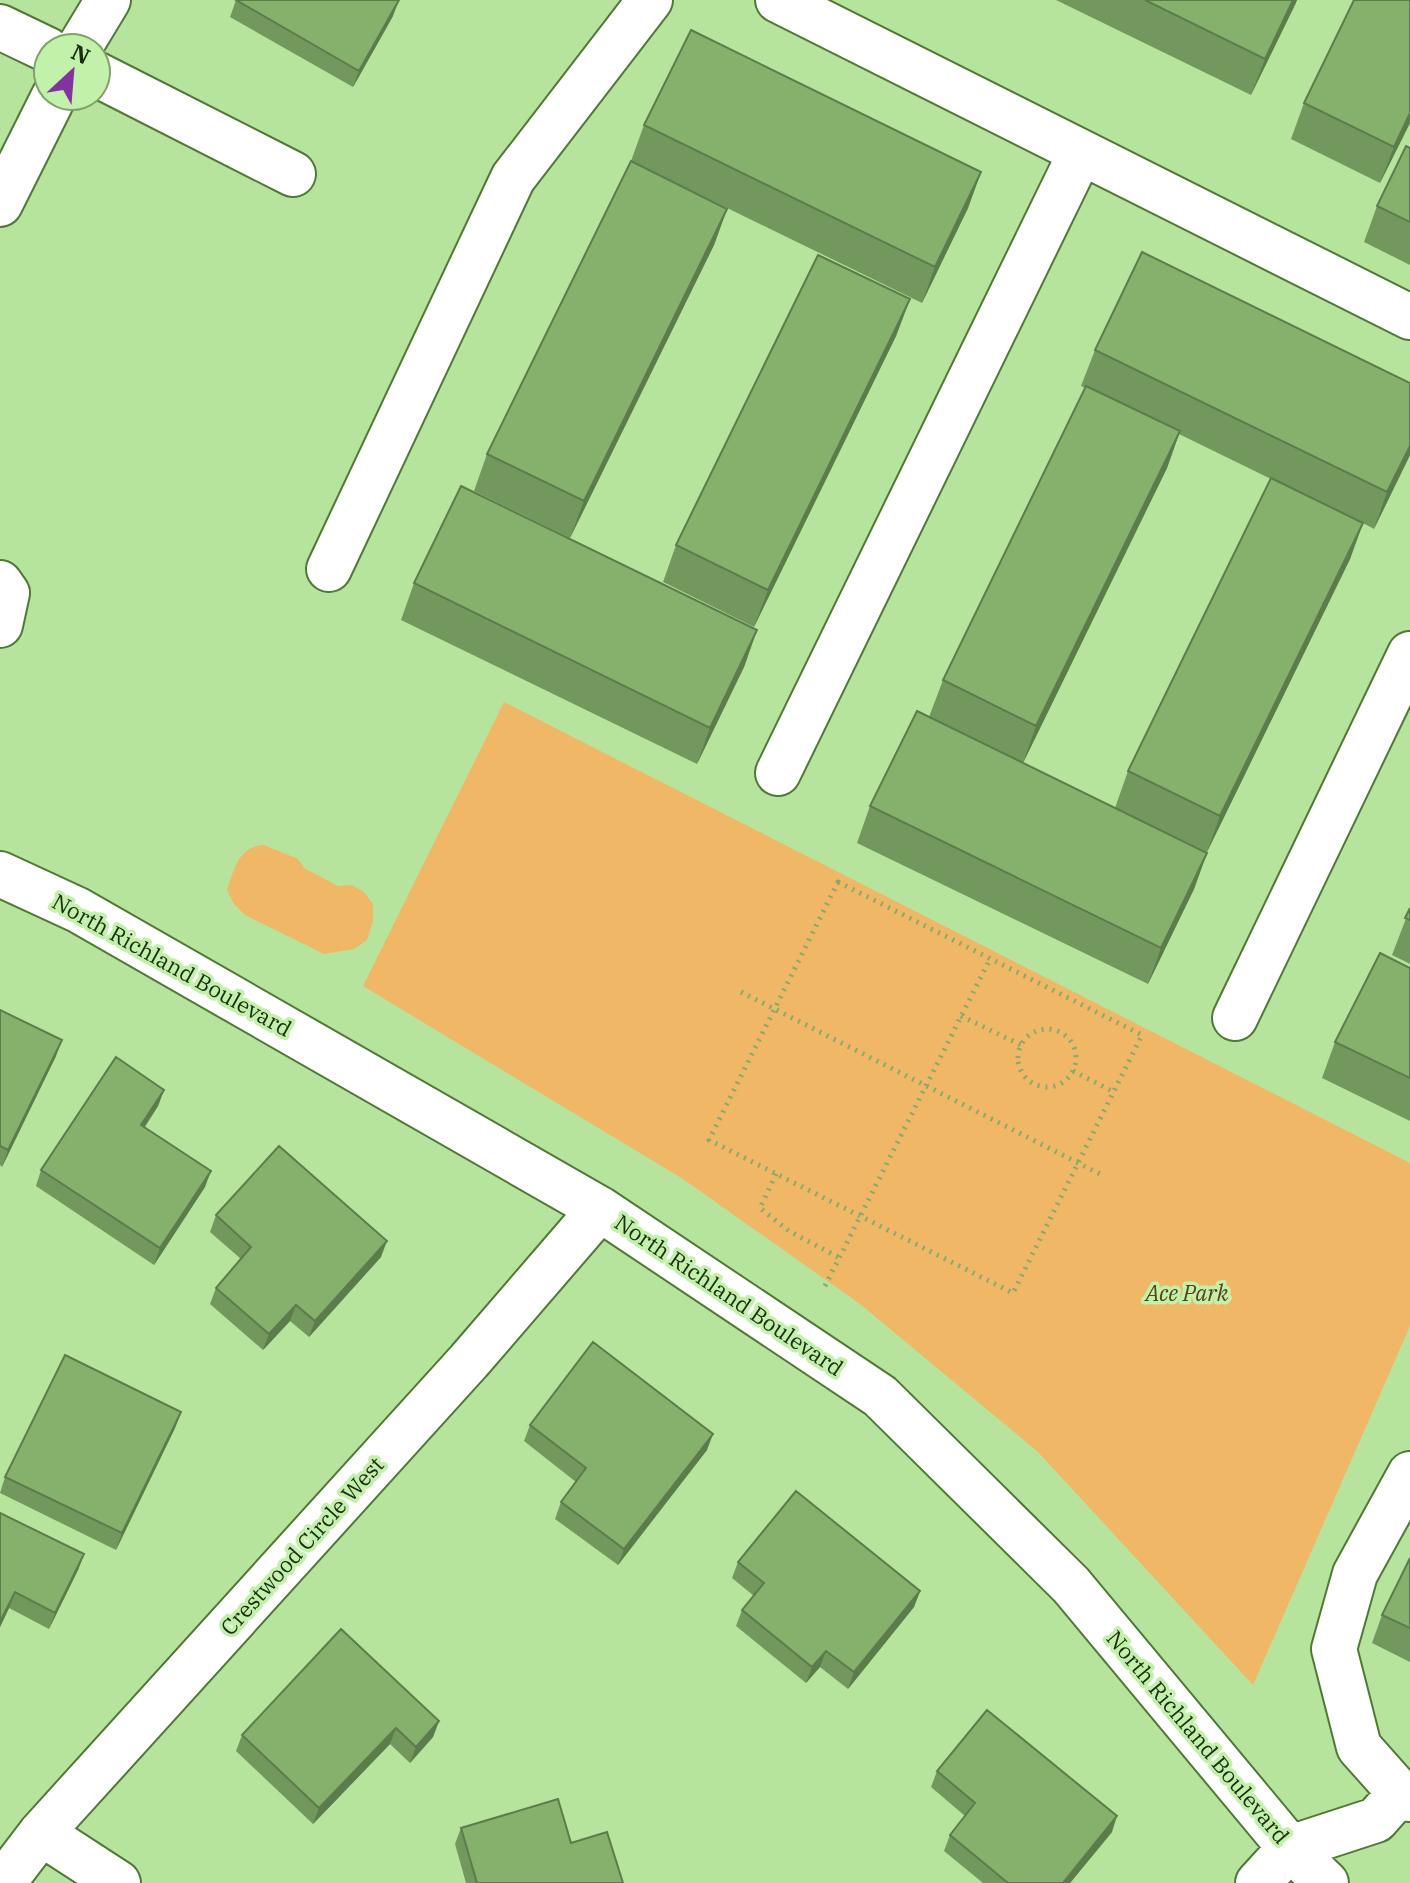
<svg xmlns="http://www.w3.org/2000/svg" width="1410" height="1883" font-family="'IBM Plex Serif',serif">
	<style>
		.green { fill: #f0b766 }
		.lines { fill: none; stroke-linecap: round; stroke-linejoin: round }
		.minor-casing { stroke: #507936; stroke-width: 48 }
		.path { stroke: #85aa70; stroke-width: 5; stroke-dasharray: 2 6; stroke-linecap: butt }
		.minor { stroke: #fff; stroke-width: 44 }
		.wall { fill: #72985d }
		.shaded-wall { fill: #5d7c4c }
		.building { fill: #85b16c; stroke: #5d7c4c; stroke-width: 2 }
		.labels { text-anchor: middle; stroke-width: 7; stroke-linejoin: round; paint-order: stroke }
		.street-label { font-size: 22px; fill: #1c2d11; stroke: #c2f1a9 }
		.park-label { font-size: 22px; font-style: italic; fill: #5a401a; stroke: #c2f1a9 }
	</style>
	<rect width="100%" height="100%" fill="#b6e49c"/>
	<!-- green -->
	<path class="green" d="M 504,702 L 1410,1163 L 1410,1326 L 1253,1685 L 1038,1452 L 860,1304 L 683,1179 L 363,986 Z
		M 264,845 L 298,859 L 304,868 L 338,886 L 352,885 L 364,892 L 373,904 L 373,921 L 367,940 L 354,949 L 324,954 L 245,915 L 234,904 L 227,890 C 234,869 239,846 264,845 Z"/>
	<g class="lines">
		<!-- minor casing -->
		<g class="minor-casing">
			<path id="minor" d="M 778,0 L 1410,317
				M 0,27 L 48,50
				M 79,48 L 108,0
				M 96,74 L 293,174
				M 0,204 L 54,96
				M 329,569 L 513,178 L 650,0
				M 0,583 L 7,593 L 0,625
				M 778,773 L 1081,152
				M 0,874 L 78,910 L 600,1209 L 880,1396 L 1071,1585 L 1290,1848 L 1326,1883
				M 1235,1018 L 1410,654
				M 1410,1474 L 1355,1574 L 1334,1649 L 1359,1747 L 1400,1793 L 1410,1799
				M 41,1833 L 118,1883
				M 3,1883 L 41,1833 L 469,1361 L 600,1209
				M 1258,1883 L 1290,1848 L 1376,1820 L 1400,1793"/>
		</g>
		<!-- path -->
		<path class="path" d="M 838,882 L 1142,1035 L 1013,1293 L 709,1140 Z
			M 741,992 L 1104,1176
			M 961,1016 L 1021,1045
			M1018 1058a29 29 0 1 1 58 0a29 29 0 1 1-58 0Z
			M 1073,1071 L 1114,1092
			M 776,1174 L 760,1208 L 789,1231 L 840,1258
			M 825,1286 L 990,959"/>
		<!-- minor -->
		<use href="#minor" class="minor"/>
	</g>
	<!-- wall -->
	<path class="wall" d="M 236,0 L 393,16 L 353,87 L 230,17 Z
		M 1056,0 L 1297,0 L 1251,95 Z
		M 1410,0 L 1410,123 L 1380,183 L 1291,139 L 1304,103 Z
		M 644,125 L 981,172 L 968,208 L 922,303 L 631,161 Z
		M 1410,148 L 1410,265 L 1364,242 L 1377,206 Z
		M 727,209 L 714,245 L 570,538 L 474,491 L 487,454 Z
		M 910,299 L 896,336 L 754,627 L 663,582 L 676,545 Z
		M 1095,350 L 1410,383 L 1410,455 L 1374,529 L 1363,523 L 1350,559 L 1207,852 L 1115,808 L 1128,771 L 1271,479 L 1179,434 L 1167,468 L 1023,763 L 929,717 L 943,680 L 1085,388 L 1081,386 Z
		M 414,583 L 757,630 L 744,667 L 697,764 L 401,620 Z
		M 870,806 L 1207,853 L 1194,889 L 1148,984 L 857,843 Z
		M 1410,908 L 1410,964 L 1392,955 Z
		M 1410,968 L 1410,1121 L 1322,1078 L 1335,1042 Z
		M 0,1010 L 56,1056 L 2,1167 L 0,1165 Z
		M 164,1090 L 158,1106 L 145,1127 L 205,1187 L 154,1265 L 36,1186 L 41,1170 Z
		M 216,1215 L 381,1257 L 309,1337 L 290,1321 L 263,1350 L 210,1304 L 216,1288 L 241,1259 L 210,1232 Z
		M 181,1412 L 175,1428 L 116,1550 L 0,1493 L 5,1477 Z
		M 530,1425 L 707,1450 L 618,1565 L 555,1519 L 561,1502 L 576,1482 L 524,1441 Z
		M 0,1513 L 84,1554 L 78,1570 L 49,1629 L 9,1608 L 0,1627 Z
		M 1410,1558 L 1410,1662 L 1372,1643 L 1382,1615 Z
		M 738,1562 L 920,1591 L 914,1607 L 848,1689 L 820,1667 L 806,1683 L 736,1626 L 742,1610 L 754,1596 L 732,1578 Z
		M 439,1721 L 433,1737 L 410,1763 L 390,1744 L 313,1824 L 236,1751 L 242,1735 Z
		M 937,1771 L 1112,1832 L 1070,1883 L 983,1883 L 944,1851 L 950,1835 L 965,1816 L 931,1787 Z
		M 461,1828 L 571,1843 L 623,1883 L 466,1883 L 455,1844 Z"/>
	<!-- shaded-wall -->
	<path class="shaded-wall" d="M 399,0 L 393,16 L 353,87 L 359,71 Z
		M 1293,0 L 1297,0 L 1295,5 L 1251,95 L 1265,59 Z
		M 1410,113 L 1410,123 L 1380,183 L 1394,147 Z
		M 981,172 L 968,208 L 922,303 L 935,267 Z
		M 727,209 L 714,245 L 570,538 L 584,501 Z
		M 910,299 L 896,336 L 754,627 L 768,590 Z
		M 1180,431 L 1167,468 L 1023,763 L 1036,726 Z
		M 1410,446 L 1410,455 L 1374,529 L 1387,492 Z
		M 1363,523 L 1350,559 L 1207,852 L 1220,816 Z
		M 757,630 L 744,667 L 697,764 L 710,728 Z
		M 1207,853 L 1194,889 L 1148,984 L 1161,948 Z
		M 62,1040 L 56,1056 L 2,1167 L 8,1150 Z
		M 164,1090 L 158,1106 L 135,1141 L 141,1125 Z
		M 211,1171 L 205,1187 L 154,1265 L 160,1248 Z
		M 387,1241 L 381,1257 L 309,1337 L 315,1321 Z
		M 296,1305 L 290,1321 L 263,1350 L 269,1334 Z
		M 181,1412 L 175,1428 L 116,1550 L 122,1533 Z
		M 713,1434 L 707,1450 L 618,1565 L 624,1549 Z
		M 84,1554 L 78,1570 L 49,1629 L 55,1613 Z
		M 920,1591 L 914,1607 L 848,1689 L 854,1672 Z
		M 15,1592 L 9,1608 L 0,1627 L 0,1622 Z
		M 826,1651 L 820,1667 L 806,1683 L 812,1667 Z
		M 439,1721 L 433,1737 L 410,1763 L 416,1747 Z
		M 396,1728 L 390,1744 L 313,1824 L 319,1808 Z
		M 1117,1816 L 1112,1832 L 1070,1883 L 1063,1883 Z"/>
	<!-- building -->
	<path class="building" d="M 236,0 L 399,0 L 359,71 Z
		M 1145,0 L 1293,0 L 1265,59 Z
		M 1354,0 L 1410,0 L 1410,113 L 1394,147 L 1304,103 Z
		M 691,30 L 981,172 L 935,267 L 644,125 Z
		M 1406,146 L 1410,148 L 1410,222 L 1377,206 Z
		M 631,161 L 727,209 L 584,501 L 487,454 Z
		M 1142,252 L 1410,383 L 1410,446 L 1387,492 L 1095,350 Z
		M 818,255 L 910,299 L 768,590 L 676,545 Z
		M 1086,386 L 1180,431 L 1036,726 L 943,680 Z
		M 1271,478 L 1363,523 L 1220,816 L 1128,771 Z
		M 461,486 L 757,630 L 710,728 L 414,583 Z
		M 917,711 L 1207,853 L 1161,948 L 870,806 Z
		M 1410,908 L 1410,920 L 1405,918 Z
		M 1380,953 L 1410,968 L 1410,1078 L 1335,1042 Z
		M 0,1010 L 62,1040 L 8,1150 L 0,1146 Z
		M 116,1057 L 164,1090 L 141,1125 L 211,1171 L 160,1248 L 41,1170 Z
		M 279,1146 L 387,1241 L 315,1321 L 296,1305 L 269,1334 L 216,1288 L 251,1247 L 216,1215 Z
		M 593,1342 L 713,1434 L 624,1549 L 561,1502 L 586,1468 L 530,1425 Z
		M 65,1355 L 181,1412 L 122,1533 L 5,1477 Z
		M 796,1491 L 920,1591 L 854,1672 L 826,1651 L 812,1667 L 742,1610 L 764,1583 L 738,1562 Z
		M 0,1513 L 84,1554 L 55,1613 L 15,1592 L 0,1622 Z
		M 1410,1558 L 1410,1628 L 1382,1615 Z
		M 341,1629 L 439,1721 L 416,1747 L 396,1728 L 319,1808 L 242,1735 Z
		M 987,1710 L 1117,1816 L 1063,1883 L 1008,1883 L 950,1835 L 975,1803 L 937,1771 Z
		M 558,1799 L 571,1843 L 607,1832 L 623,1883 L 477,1883 L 461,1828 Z"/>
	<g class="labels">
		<!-- street labels -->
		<g class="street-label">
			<text transform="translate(172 965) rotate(29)" y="8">North Richland Boulevard</text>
			<text transform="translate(729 1295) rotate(34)" y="8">North Richland Boulevard</text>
			<text transform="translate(302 1546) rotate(-48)" y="8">Crestwood Circle West</text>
			<text transform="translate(1198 1737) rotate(50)" y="8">North Richland Boulevard</text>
		</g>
		<!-- park labels -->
		<g class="park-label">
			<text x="1187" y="1301">Ace Park</text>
		</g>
	</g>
	<!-- north arrow -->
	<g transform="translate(72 72) rotate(26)"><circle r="38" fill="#c2f1a9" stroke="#80a36c" stroke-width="2"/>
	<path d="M0-6L14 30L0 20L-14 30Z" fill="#8232a1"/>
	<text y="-12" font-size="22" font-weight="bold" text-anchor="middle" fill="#1c2d11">N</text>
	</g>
</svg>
